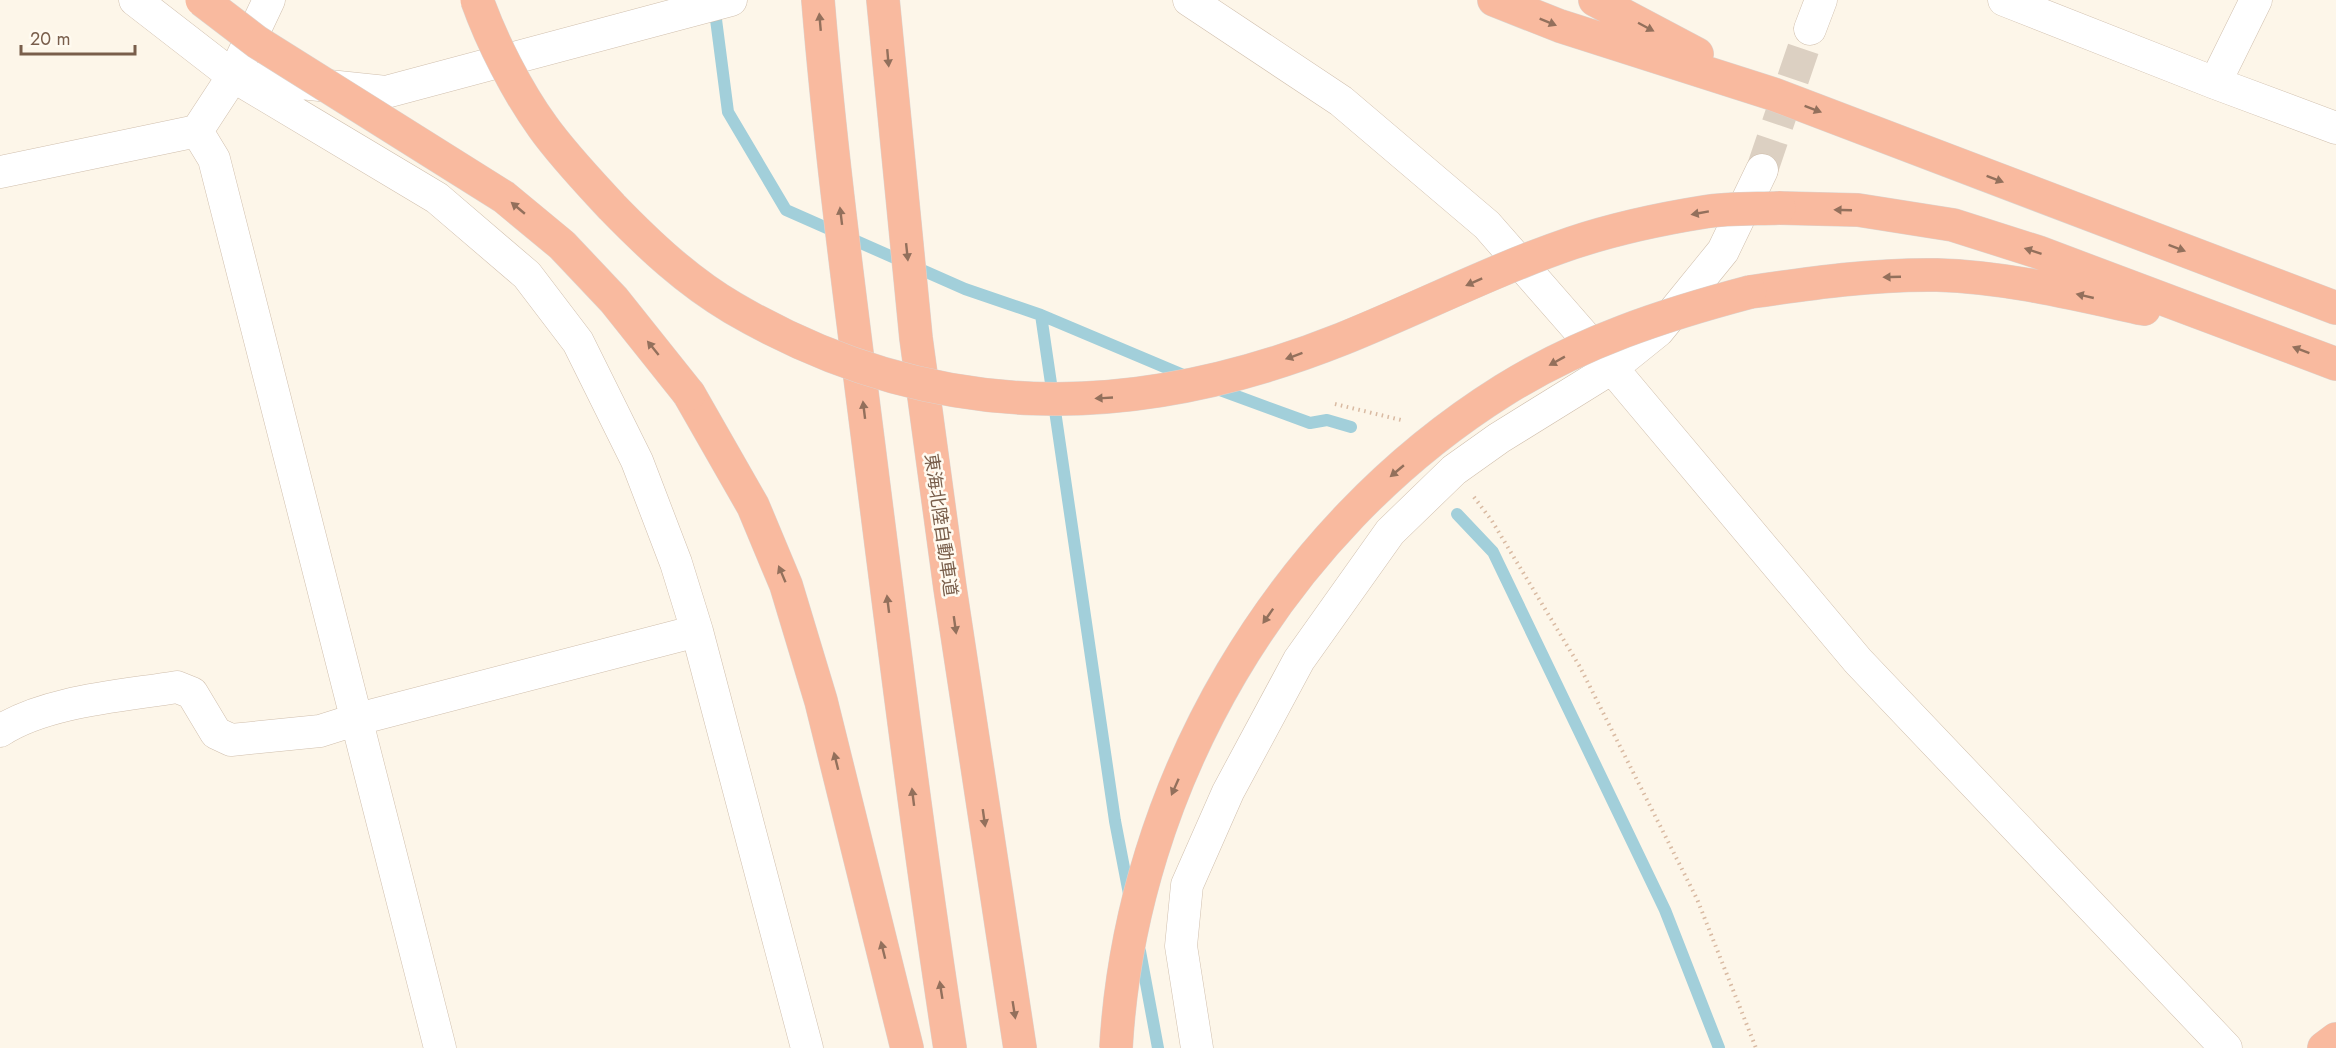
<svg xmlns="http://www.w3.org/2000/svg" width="2336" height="1048" font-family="Jost,'Noto Sans JP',sans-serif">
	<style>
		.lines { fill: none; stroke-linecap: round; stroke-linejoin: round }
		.stream { stroke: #a2cfda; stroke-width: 12 }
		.street-tunnel { stroke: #dcd0c2; stroke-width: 32; stroke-dasharray: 32 16; stroke-linecap: butt }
		.street-casing { stroke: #d0bfad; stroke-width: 33 }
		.highway-casing { stroke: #dcd5d0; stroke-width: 34 }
		.path { stroke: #d9baa2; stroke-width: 4; stroke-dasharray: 1.5 4.5; stroke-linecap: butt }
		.street { stroke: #fff; stroke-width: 32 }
		.highway { stroke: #f9ba9f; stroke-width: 33 }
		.highway-bridge-casing { stroke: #dcd5d0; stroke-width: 34; stroke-linecap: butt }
		.highway-bridge { stroke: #f9ba9f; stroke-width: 33 }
		.oneway { fill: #93705c }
		.labels { text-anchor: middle; stroke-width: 5; stroke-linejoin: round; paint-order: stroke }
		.street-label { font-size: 18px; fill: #795e4b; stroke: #fffaf0 }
	</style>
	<rect width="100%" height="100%" fill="#fdf6e9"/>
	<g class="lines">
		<!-- stream -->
		<path class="stream" d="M 714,4 L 728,112 L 786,210 L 965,289 L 1041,315 L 1188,377
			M 1041,315 L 1115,821 L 1130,899
			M 1212,387 L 1310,423 L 1327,420 L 1351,427
			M 1457,514 L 1493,552 L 1665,910 L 1719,1048
			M 1140,951 L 1158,1048"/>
		<!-- street-tunnel -->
		<path class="street-tunnel" d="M 1762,170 L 1810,29"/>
		<!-- street casing -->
		<g class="street-casing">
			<path id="street" d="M 135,0 L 233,76 L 437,198 L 527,275 L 578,342 L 637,461 L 676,563 L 697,631 L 807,1048
				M 1189,0 L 1341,101 L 1487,225 L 1612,368 L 1858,661 L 2226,1048
				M 2004,0 L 2215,83 L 2336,128
				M 1810,29 L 1821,0
				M 243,77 L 386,92 L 731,0
				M 2215,83 L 2256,0
				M 197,131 L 214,159 L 440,1048
				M 0,172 L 197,131 L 233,76 L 269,0
				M 0,731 C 46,701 122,696 177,687 L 192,693 L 216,733 L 231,740 L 320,731 L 358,719 L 697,631
				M 1197,1048 L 1181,946 L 1187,885 L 1228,792 L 1299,660 L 1390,532 L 1454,470 L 1499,438 L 1612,368 L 1658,331 L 1723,251 L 1762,170"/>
		</g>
		<!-- highway casing -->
		<g class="highway-casing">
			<path id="highway" d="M 818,0 C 831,160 853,320 873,480 C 897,670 921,859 950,1048
				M 883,0 L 916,338 L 950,588 L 1020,1048
				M 1494,0 L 1560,26 L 1773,94 L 2336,308
				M 1595,0 L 1697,54
				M 1779,208 L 1858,210 L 1953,225 L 2038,252 L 2336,364
				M 1750,292 C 1812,283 1874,274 1937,275 C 2007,277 2075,294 2144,309
				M 689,394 L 753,506 L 786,585 L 821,701 L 907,1048
				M 2324,1048 L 2336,1039"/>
		</g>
		<!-- path -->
		<path class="path" d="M 1335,404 L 1401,420
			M 1474,497 L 1492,521 L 1580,667 L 1697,899 L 1756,1048"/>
		<!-- street -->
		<use href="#street" class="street"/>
		<!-- highway -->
		<use href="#highway" class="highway"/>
		<!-- highway-bridge casing -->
		<g class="highway-bridge-casing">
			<path id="highway-bridge" d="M 202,0 L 257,42 L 504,197 L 562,245 L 614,300 L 689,394
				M 477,0 C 492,42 517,91 543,127 C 563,155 588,181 612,207 C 649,245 687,281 733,308 C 932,424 1131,423 1342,339 C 1419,308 1493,270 1572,243 C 1614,229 1660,219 1704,212 C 1728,208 1754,209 1779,208
				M 1116,1048 C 1131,784 1280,530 1504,390 C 1581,342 1663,315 1750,292"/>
		</g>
		<!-- highway-bridge -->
		<use href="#highway-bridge" class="highway-bridge"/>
	</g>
	<!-- one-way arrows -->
	<defs><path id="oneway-solid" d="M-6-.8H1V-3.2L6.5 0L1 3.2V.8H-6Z" transform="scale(1.5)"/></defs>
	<g class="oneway">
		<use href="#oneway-solid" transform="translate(820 22) rotate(-95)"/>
		<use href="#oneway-solid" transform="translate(1548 22) rotate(22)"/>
		<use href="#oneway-solid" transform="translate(1646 27) rotate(28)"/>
		<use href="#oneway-solid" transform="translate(888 58) rotate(85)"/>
		<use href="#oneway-solid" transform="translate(1813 109) rotate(21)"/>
		<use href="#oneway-solid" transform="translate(1995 179) rotate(21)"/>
		<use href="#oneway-solid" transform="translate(518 208) rotate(-140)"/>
		<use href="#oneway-solid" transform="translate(1843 210) rotate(-178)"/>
		<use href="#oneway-solid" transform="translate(1700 213) rotate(170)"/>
		<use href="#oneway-solid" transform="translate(841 216) rotate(-97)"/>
		<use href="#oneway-solid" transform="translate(2177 248) rotate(21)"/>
		<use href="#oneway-solid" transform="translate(2033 251) rotate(-162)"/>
		<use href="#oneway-solid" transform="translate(907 252) rotate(84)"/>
		<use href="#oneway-solid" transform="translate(1892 277) rotate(178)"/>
		<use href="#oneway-solid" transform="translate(1474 282) rotate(156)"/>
		<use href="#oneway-solid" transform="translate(2085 296) rotate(-167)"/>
		<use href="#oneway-solid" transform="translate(653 348) rotate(-129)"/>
		<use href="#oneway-solid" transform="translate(2301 350) rotate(-159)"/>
		<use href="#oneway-solid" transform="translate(1294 356) rotate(160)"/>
		<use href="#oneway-solid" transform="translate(1557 361) rotate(151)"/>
		<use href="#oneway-solid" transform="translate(1104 398) rotate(177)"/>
		<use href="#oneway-solid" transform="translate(864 410) rotate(-97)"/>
		<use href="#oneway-solid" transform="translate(1397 471) rotate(140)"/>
		<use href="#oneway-solid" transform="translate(782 574) rotate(-113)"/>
		<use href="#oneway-solid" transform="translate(888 604) rotate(-97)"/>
		<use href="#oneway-solid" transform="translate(1268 616) rotate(125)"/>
		<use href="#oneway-solid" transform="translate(955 625) rotate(82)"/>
		<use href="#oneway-solid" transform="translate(836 761) rotate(-104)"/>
		<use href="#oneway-solid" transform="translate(1175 787) rotate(114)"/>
		<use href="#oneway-solid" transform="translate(913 797) rotate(-97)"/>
		<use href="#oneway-solid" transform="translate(984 818) rotate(82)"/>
		<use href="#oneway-solid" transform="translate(883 950) rotate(-104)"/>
		<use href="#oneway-solid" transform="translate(941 990) rotate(-99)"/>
		<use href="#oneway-solid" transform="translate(1014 1010) rotate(81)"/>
	</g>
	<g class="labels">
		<!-- street labels -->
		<g class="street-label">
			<text transform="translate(941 525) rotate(82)" y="6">東海北陸自動車道</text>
		</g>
	</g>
	<!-- scale -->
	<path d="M21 45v9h114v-9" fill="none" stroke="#795e4b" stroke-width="3"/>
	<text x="30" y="45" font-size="18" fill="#795e4b" stroke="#fffaf0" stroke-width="4.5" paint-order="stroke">20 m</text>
</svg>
